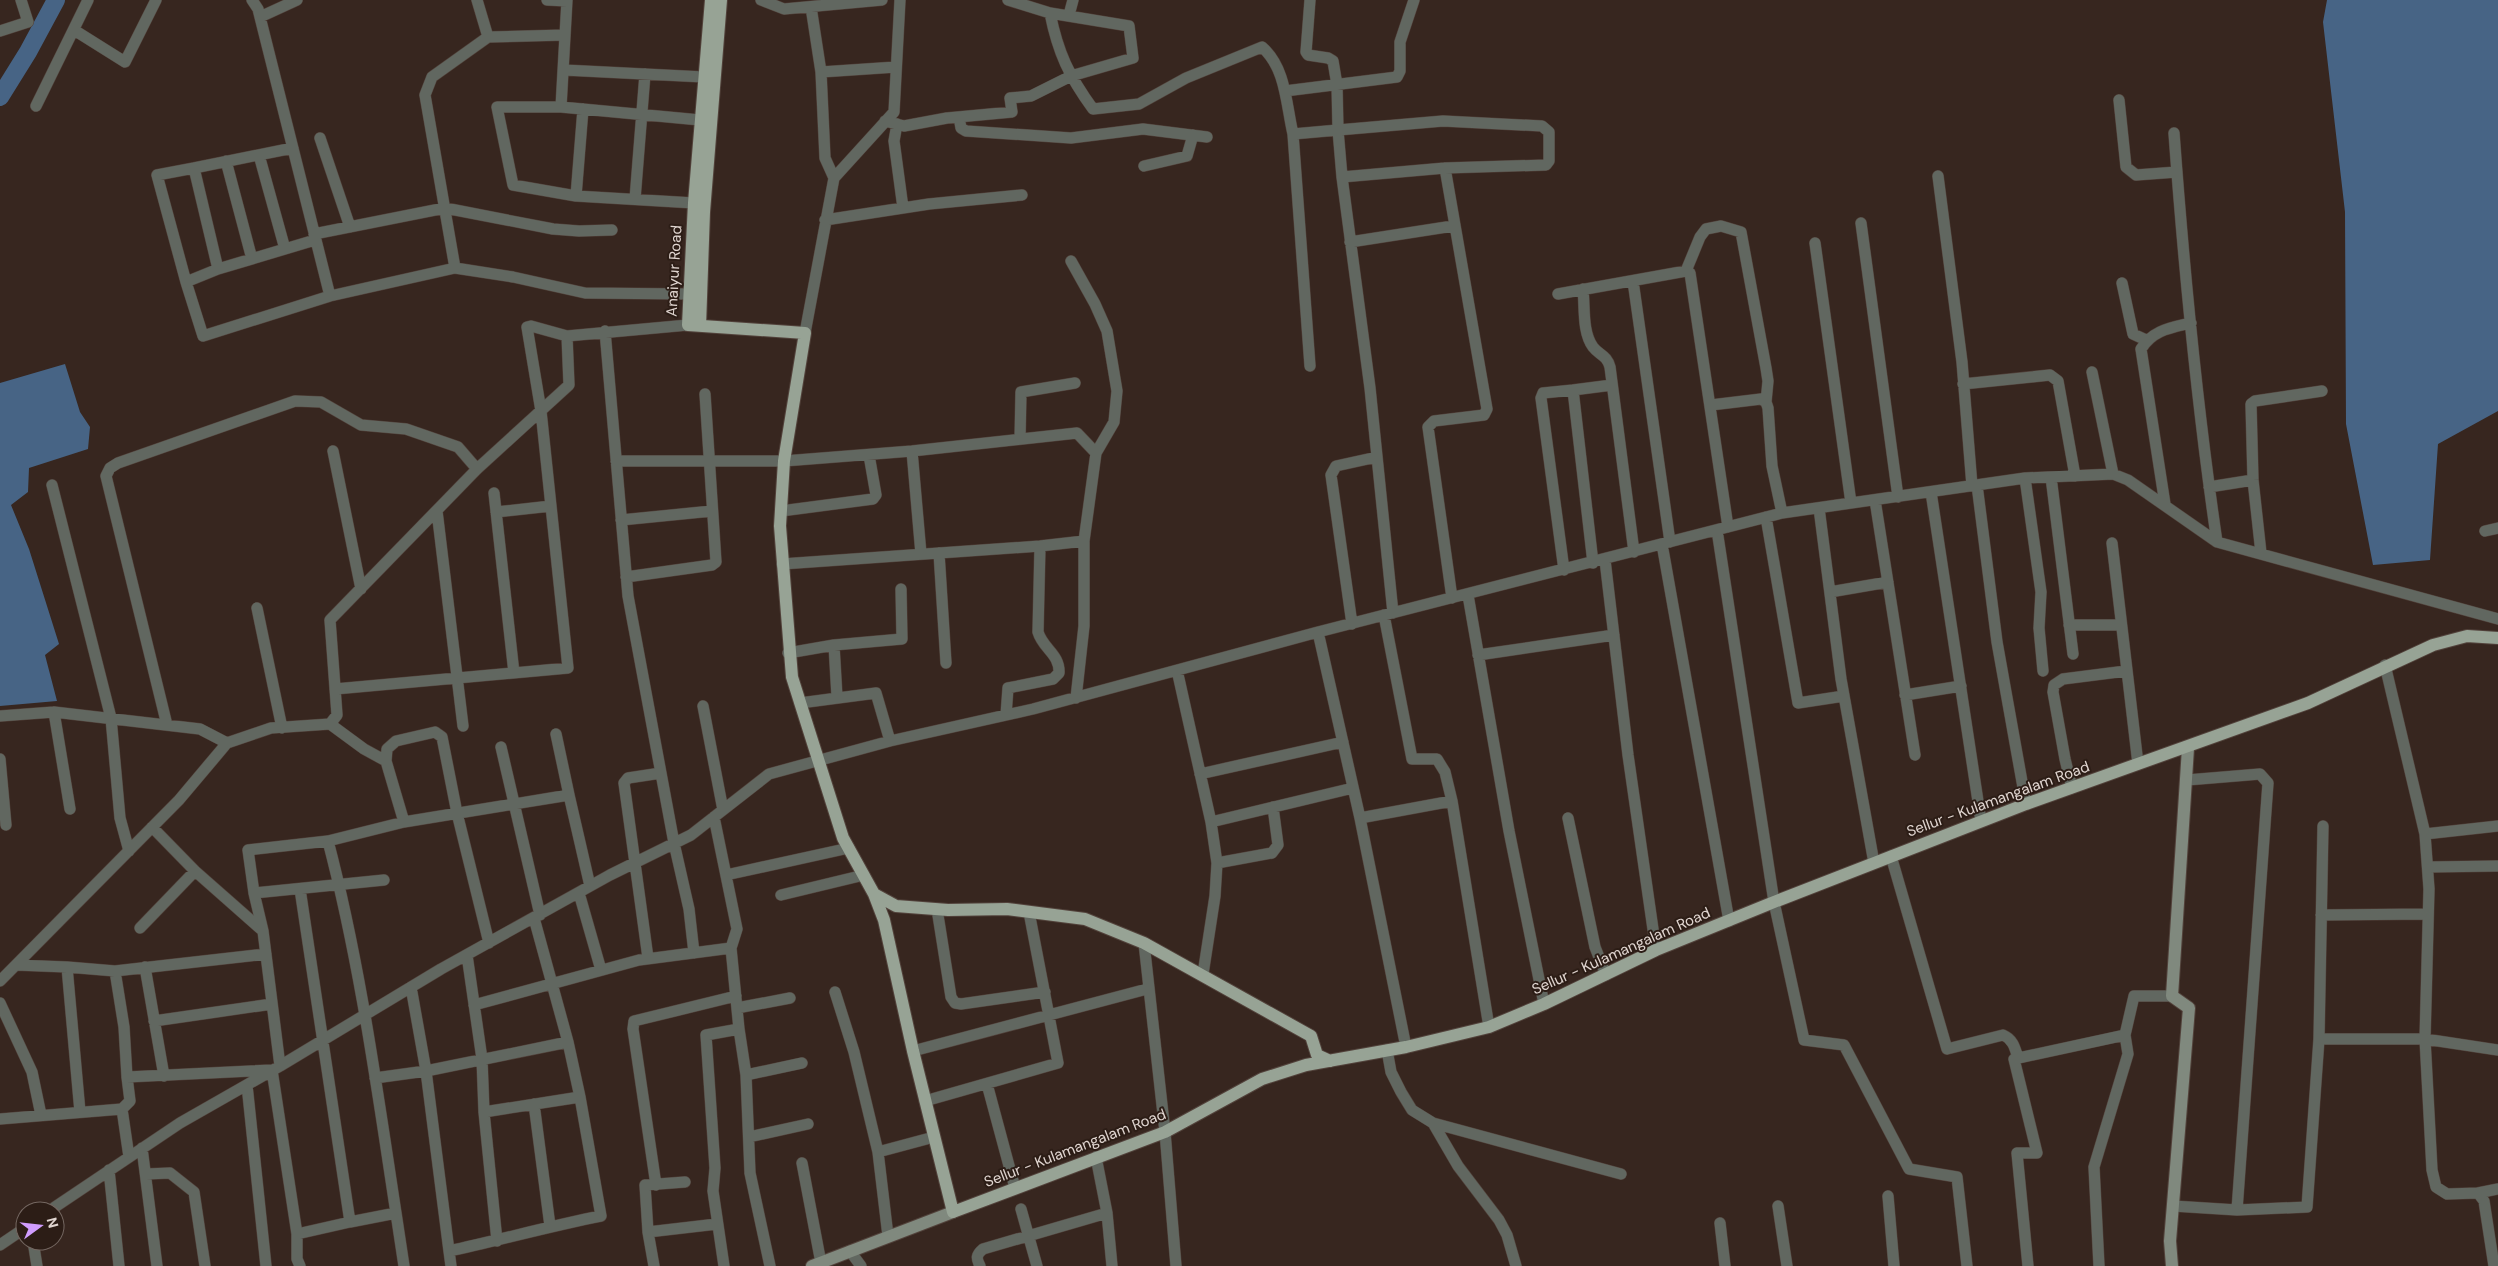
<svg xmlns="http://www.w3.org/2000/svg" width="2498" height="1266" font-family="'DM Sans',sans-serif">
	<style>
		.water { fill: #476485 }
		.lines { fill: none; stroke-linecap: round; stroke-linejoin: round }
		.river { stroke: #476485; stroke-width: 18 }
		.street-casing { stroke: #52423b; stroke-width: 12 }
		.secondary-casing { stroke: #52423b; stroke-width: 14 }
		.primary-casing { stroke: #52423b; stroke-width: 14 }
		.street { stroke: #616760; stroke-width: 11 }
		.secondary { stroke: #80897e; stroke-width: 12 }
		.primary { stroke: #97a395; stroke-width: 12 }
		.labels { text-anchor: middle; stroke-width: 4; stroke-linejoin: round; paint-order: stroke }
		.street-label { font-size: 15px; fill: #e1d6d1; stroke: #2c1d16 }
	</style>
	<rect width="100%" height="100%" fill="#37261f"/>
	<!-- water -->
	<path class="water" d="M 2327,0 L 2498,0 L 2498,411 L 2438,444 L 2430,560 L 2373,565 L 2346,424 L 2345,212 L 2323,22 Z
		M 65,364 L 80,412 L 90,427 L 88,449 L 29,468 L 28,492 L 11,505 L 29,549 L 59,644 L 45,655 L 57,701 L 0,706 L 0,383 Z"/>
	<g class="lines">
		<!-- river -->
		<path class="river" d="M 0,97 L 28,52 L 56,0"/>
		<!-- street casing -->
		<g class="street-casing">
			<path id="street" d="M 252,0 L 258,9 L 260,17 L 330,296 L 455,268 L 513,277 L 585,293 L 688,294
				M 547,0 L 567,1
				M 567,0 L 561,107 L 700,120
				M 761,0 L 784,9 L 882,0
				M 1008,0 L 1050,13 C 1058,53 1069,76 1093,109 L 1139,104 L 1186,78 L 1262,47 C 1286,68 1286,104 1293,134 L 1338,130 L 1342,177 L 1370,388 L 1393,613
				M 1310,0 L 1306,52 L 1308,55 L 1328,58 L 1333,61 L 1337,85 L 1338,130 L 1443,121 L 1542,126 L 1549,132 L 1549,161 L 1546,165 L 1445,168 L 1342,177
				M 811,7 L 821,72 L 825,158 L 834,178
				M 1069,15 L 1073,0
				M 260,17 L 297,0
				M 74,30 L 125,62 L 156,0
				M 0,31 L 28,22 L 21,0
				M 488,37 L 565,35
				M 564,70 L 704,77
				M 821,72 L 896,67
				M 1285,91 L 1397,77 L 1400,71 L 1400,42 L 1414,0
				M 2119,100 L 2126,167 L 2136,175 L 2177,172
				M 36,106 L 88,0
				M 561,107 L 497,107 L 513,185 L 576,196 L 694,203
				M 959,117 L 961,128 L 966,131 L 1071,138 L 1143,129 L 1207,137
				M 885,121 L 904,126 L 947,118 L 1012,112 L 1010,98 L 1031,96 L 1071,76 L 1133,58 L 1129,26 L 1050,13
				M 897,124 L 894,141 L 903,208
				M 2174,133 C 2184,270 2197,406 2217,542
				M 1293,134 L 1310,366
				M 320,138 L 350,227
				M 293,148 L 194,168 L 218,269 L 315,240
				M 259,155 L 285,249
				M 226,161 L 252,259
				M 1144,166 L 1187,156 L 1193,135
				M 194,168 L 157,175 L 186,282 L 218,269
				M 1445,168 L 1487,409 L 1484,415 L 1434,421 L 1428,427 L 1452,598
				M 1938,176 L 1962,362 L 1972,486
				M 576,196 L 583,109
				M 635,199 L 645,74
				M 825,220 L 929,204 L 1022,195
				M 1861,223 L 1898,497
				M 314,234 L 445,208 L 553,229 L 579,231 L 612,230
				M 1350,242 L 1453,226
				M 1815,243 L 1851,503
				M 1071,261 L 1095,304 L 1107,331 L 1117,391 L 1114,422 L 1096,453 L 1084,541 L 1084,626 L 1076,698
				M 455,268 L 425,95 L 432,77 L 488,37 L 477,0
				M 1686,271 L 1700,237 L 1706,229 L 1721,226 L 1741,232 L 1766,368 L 1768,381 L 1766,402
				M 1633,281 L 1670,542
				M 186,282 L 203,336 L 330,296
				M 2122,283 L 2133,334 L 2146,340
				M 1583,289 C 1585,307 1582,332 1593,347 C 1599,355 1607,355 1610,367 L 1634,552
				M 1558,294 L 1686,271 L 1690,273 L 1728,527
				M 605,331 L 628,596 L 674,843 L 689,909 L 694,953
				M 805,333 L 834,178 L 894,112 L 900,0
				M 2092,372 L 2113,474
				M 1963,384 L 2050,375 L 2058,381 L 2075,476
				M 1711,405 L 1761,399 L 1766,402 L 1768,408 L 1772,466 L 1782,513
				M 1020,439 L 1021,392 L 1075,383
				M 333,451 L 361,589
				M 912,451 L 921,554
				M 616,461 L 784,461 L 912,451 L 1077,433 L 1096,453
				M 2051,477 L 2073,654
				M 2025,478 L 2041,592 L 2039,628 L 2043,671
				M 52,485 L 111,718 L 120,818 L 129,851
				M 1977,485 L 1997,642 L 2026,804
				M 2209,487 L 2253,480
				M 1931,492 L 1981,821
				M 494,493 L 514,673
				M 1875,500 L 1915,755
				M 2165,504 L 2141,349 C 2153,330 2170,328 2191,323
				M 1819,508 L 1841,679 L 1874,863
				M 437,511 L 463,726
				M 781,511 L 873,499 L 876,495 L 869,455
				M 496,512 L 551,506
				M 1766,517 L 1798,703 L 1844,696
				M 621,520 L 712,511
				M 1717,530 L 1774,902 L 1804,1040 L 1844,1045 L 1909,1169 L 1957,1177 L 1967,1266
				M 2485,531 L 2498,528
				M 2112,543 L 2138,764
				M 1662,544 L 1729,921
				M 939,553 L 946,663
				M 2261,553 L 2253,480 L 2251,404 L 2255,401 L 2322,391
				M 1605,560 L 1628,755 L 1656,950
				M 1593,563 L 1573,390 L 1612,385
				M 782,564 L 1040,546 L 1084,541
				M 1564,570 L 1541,398 L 1543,393 L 1573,390
				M 626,577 L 712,565 L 716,562 L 705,394
				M 1830,592 L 1888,582
				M 1468,595 L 1509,831 L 1544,1004
				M 257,608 L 282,728
				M 1384,615 L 1412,759 L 1437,759 L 1445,772 L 1452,801
				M 1352,624 L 1331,475 L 1336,466 L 1377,457
				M 2069,625 L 2121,625
				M 1318,632 L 1782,513 L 2025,478 L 2113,474 L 2128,480 L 2217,542 L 2498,619
				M 834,645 L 837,697
				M 788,653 L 834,645 L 902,639 L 901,589
				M 1478,655 L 1614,635
				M 2385,665 L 2425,834 L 2429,889 L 2425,1039 L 2498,1050
				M 1177,670 L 1211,822 L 1217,863 L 1215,896 L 1203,974
				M 335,689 L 568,668 L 541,411 L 527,327 L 531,326 L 567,336
				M 1905,695 L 1961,686
				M 800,703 L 876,693 L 890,741
				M 703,706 L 723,810
				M 54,712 L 70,809
				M 1006,715 L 1008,688 L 1053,679 L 1059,673 C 1060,654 1043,649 1038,632 L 1040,546
				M 0,716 L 54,712 L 200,729 L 227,743
				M 330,724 L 364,749 L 386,761 L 404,822
				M 167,725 L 106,476 L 110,468 L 118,463 L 295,401 L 321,402 L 361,425 L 406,429 L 458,447 L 477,469
				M 556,734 L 569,795
				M 501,747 L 540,915
				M 0,759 L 6,825
				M 386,761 L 387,749 L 396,741 L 435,732 L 442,737 L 457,813 L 489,943
				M 1200,774 L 1343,742
				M 2187,780 L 2260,774 L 2268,783 L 2237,1210
				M 2072,788 L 2065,759 L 2053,692 L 2054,685 L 2063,679 L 2126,671
				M 714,817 L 737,929 L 731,948 L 739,1029 L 706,1035 L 715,1168 L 713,1191 L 724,1266
				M 1360,818 L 1452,801 L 1489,1027
				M 1568,818 L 1595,947 L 1606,975
				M 1211,822 L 1353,788
				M 152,827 L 195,871 L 263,931
				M 2425,834 L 2498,826
				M 1891,856 L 1947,1049 L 2003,1035 C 2013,1039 2015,1048 2018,1058
				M 1217,863 L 1272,853 L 1278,845 L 1273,807
				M 2428,867 L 2498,866
				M 726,875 L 849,848
				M 300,889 L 350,1222 L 396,1213 C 377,1089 360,963 328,841
				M 254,893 L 248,850 L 328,841 L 404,822 L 569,795 L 590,886
				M 579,893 L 601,970
				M 781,895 L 864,875
				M 937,909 L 951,997 L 955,1003 L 961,1004 L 1045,992
				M 2321,915 L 2428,914
				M 534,918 L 568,1042 L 580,1097
				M 140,928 L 195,871
				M 1144,943 L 1165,1132 L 1176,1266
				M 648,958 L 624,783 L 628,778 L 661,773
				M 16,965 L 67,967 L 80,1112
				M 67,967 L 115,971 L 266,954
				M 145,967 L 164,1076
				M 115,971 L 124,1027 L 127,1077
				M 0,981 L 179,800 L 227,743 L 271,728 L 330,724 L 337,715 L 330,620 L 477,469 L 569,385 L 567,336 L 688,325
				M 411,987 L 426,1071 L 449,1251
				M 835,992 L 854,1052 L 878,1152 L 934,1137
				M 0,1003 L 32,1072 L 41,1115
				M 474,1005 L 639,960 L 731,948
				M 737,1008 L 790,998
				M 154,1021 L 272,1004
				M 739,1029 L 746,1075 L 750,1173 L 770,1266
				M 2319,1039 L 2425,1039 L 2432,1170 L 2436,1187 L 2447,1194 L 2478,1193 L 2484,1201 L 2494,1266
				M 1387,1050 L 1391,1072 L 1401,1092 L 1412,1110 L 1433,1123 L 1458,1166 L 1499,1220 L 1507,1235 L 1516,1266
				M 913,1051 L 1147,989
				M 280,1066 L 263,931 L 254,893 L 384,880
				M 746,1075 L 802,1063
				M 375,1078 L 426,1071 L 568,1042
				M 987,1084 L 1015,1188
				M 247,1085 L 266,1266
				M 925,1101 L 1058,1063 L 1029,912
				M 534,1104 L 550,1226
				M 122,1109 L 129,1157
				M 484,1112 L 497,1241
				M 0,1119 L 122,1109 L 130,1101 L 127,1077 L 272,1070 L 297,1234 L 297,1259 L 300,1266
				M 1433,1123 L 1621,1174
				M 749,1137 L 808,1124
				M 142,1148 L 157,1266
				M 878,1152 L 888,1236
				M 1096,1157 L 1107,1213 L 1112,1266
				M 802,1163 L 821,1263
				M 109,1170 L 119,1266
				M 146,1174 L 170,1173 L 194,1192 L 205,1266
				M 656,1185 L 633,1029 L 634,1021 L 736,996
				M 2478,1193 L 2498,1189
				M 1888,1196 L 1894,1266
				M 1778,1206 L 1787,1266
				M 2173,1206 L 2237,1210 L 2307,1207 L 2319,1039 L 2323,826
				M 1021,1209 L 1037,1266
				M 49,1211 L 180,1123 L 280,1066 L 441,969 L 610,875 L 691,835 L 769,774 L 890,741 L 1033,709 L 1318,632 L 1360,818 L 1406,1047
				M 396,1213 L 404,1266
				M 1720,1223 L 1725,1266
				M 648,1232 L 717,1224
				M 297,1234 L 350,1222
				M 33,1241 L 37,1266
				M 0,1245 L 25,1228
				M 850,1251 L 861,1266
				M 451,1266 L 449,1251 C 500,1240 550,1226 601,1216 L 580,1097 L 484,1112 L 482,1059 L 467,955
				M 654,1266 L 648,1232 L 645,1185 L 685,1182
				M 980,1266 C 976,1258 976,1255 983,1249 L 1107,1213
				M 2028,1266 L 2017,1153 L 2037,1153 L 2014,1059 L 2125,1035 L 2134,996 L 2172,996
				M 2099,1266 L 2094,1167 L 2128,1054 L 2125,1035"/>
		</g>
		<!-- secondary casing -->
		<g class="secondary-casing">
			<path id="secondary" d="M 812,1266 L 953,1212
				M 2172,1266 L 2170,1241 L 2189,1008 L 2172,996 L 2188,748"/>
		</g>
		<!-- primary casing -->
		<g class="primary-casing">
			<path id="primary" d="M 711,0 L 694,203 L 688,325 L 805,333 L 784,461 L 780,526 L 792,677 L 843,838 L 874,894 L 884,920 L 913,1051 L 953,1212 L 1165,1132 L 1262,1079 L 1306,1065 L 1406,1047 L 1489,1027 L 1544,1004 L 1656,950 L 1774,902 L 2026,804 L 2308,703 L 2433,645 L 2467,636 L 2498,638
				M 700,326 L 704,212 L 721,0
				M 874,894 L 896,906 L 948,910 L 1007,909 L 1085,919 L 1144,943 L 1311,1036 L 1317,1055 L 1330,1061"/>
		</g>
		<!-- street -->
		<use href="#street" class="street"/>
		<!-- secondary -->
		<use href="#secondary" class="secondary"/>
		<!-- primary -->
		<use href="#primary" class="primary"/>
	</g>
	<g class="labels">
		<!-- street labels -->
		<g class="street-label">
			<text transform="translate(674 271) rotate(-87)" y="5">Anaiyur Road</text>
			<text transform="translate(1998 799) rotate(-20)" y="5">Sellur - Kulamangalam Road</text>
			<text transform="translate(1621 951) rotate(-24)" y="5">Sellur - Kulamangalam Road</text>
			<text transform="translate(1075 1148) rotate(-21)" y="5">Sellur - Kulamangalam Road</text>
		</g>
	</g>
	<!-- north arrow -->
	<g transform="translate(40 1226) rotate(75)"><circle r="24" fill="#2c1d16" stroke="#746761"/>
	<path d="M0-4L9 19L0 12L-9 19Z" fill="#d19dfe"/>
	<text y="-8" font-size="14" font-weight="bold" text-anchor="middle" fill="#e1d6d1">N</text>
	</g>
</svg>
